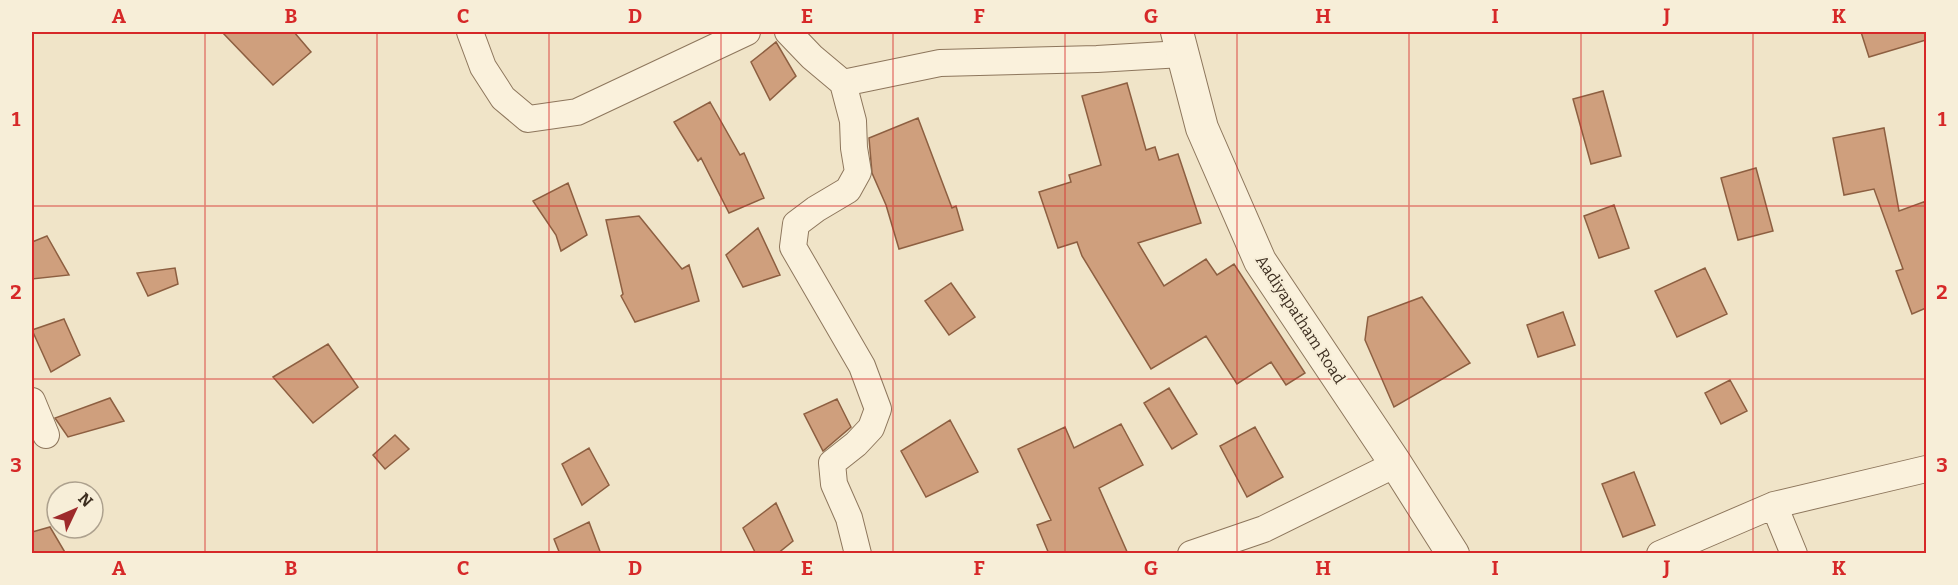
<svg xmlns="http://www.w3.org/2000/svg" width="1958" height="585" font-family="Bitter,serif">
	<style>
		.building { fill: #cf9f7d; stroke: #8d5f41; stroke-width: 1.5 }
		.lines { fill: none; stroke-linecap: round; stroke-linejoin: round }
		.minor-casing { stroke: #8d765c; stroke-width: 28 }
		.tertiary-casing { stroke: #8d765c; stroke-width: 34 }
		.minor { stroke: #faf1dc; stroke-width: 26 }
		.tertiary { stroke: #faf1dc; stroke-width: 32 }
		.grid { fill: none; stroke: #d62828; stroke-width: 1.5; stroke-opacity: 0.55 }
		.labels { text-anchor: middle; stroke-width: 4.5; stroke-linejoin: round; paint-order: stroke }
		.street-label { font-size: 16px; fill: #3d2e20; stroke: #f7eed8 }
		.neatline { fill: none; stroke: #d62828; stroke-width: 2 }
		.grid-label { font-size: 20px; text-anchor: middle; font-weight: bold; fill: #d62828 }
	</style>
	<rect width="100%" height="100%" fill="#f0e4c8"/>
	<!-- building -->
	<path class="building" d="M 222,32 L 294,32 L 311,52 L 273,85 Z
		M 1861,32 L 1926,32 L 1926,40 L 1869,57 Z
		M 776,42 L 796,76 L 770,100 L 751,62 Z
		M 1127,83 L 1146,150 L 1155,147 L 1159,160 L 1178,154 L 1201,223 L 1138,243 L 1164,286 L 1206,259 L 1217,275 L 1234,264 L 1305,373 L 1286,385 L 1271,362 L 1237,384 L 1206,336 L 1151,369 L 1082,256 L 1077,242 L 1058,248 L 1039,192 L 1071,182 L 1069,175 L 1101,165 L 1082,96 Z
		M 1603,91 L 1621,156 L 1591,164 L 1573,99 Z
		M 710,102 L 740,155 L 744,153 L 764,198 L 729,213 L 701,158 L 698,161 L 674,122 Z
		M 918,118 L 952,208 L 956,206 L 963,230 L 899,249 L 886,205 L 872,173 L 869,138 Z
		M 1884,128 L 1899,211 L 1926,201 L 1926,308 L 1912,314 L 1896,271 L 1903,269 L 1874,189 L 1844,195 L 1833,138 Z
		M 1756,168 L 1773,231 L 1738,240 L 1721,178 Z
		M 568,183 L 587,235 L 561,251 L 556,235 L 533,201 Z
		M 1614,205 L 1629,248 L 1599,258 L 1584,216 Z
		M 639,216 L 682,269 L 689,265 L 699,301 L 635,322 L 621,296 L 623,294 L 606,220 Z
		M 758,228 L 780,275 L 743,287 L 726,255 Z
		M 47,236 L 69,275 L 32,279 L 32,242 Z
		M 175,268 L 178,284 L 148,296 L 137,273 Z
		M 1705,268 L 1727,314 L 1677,337 L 1655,291 Z
		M 951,283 L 975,317 L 949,335 L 925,301 Z
		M 1422,297 L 1470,363 L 1394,407 L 1365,340 L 1368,317 Z
		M 1563,312 L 1575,345 L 1538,357 L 1527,325 Z
		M 64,319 L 80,355 L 51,372 L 32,330 Z
		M 328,344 L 358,387 L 313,423 L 273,377 Z
		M 1730,380 L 1747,411 L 1721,424 L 1705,393 Z
		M 1169,388 L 1197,434 L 1172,449 L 1144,403 Z
		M 110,398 L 124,421 L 68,437 L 55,418 Z
		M 837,399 L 851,427 L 823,451 L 804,414 Z
		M 950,420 L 978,472 L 926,497 L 901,451 Z
		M 1121,424 L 1143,465 L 1099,488 L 1128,554 L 1049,554 L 1037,525 L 1051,520 L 1018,449 L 1065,427 L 1074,448 Z
		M 1255,427 L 1283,477 L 1247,497 L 1220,446 Z
		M 395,435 L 409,449 L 385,469 L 373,455 Z
		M 589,448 L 609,485 L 582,505 L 562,464 Z
		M 1634,472 L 1655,525 L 1623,537 L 1602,484 Z
		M 776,503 L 793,541 L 777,554 L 756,554 L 743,528 Z
		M 589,522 L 601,554 L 560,554 L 554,539 Z
		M 50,527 L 66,554 L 32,554 L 32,532 Z"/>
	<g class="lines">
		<!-- minor casing -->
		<g class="minor-casing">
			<path id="minor" d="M 470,32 L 483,67 L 503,98 L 528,119 L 577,112 L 747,32
				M 788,32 L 812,57 L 843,83 L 940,63 L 1097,59 L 1182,54
				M 843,83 L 853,121 L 854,148 L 858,172 L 848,190 L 816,209 L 796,224 L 793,247 L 862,366 L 878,409 L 871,428 L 856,444 L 832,463 L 834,484 L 849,518 L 858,554
				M 32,401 L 46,435
				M 1774,505 L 1794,554
				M 1191,554 L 1264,529 L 1396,464
				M 1660,554 L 1774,505 L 1926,469"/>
		</g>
		<!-- tertiary casing -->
		<g class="tertiary-casing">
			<path id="tertiary" d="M 1177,32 L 1202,128 L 1260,261 L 1396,464 L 1453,554"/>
		</g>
		<!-- minor -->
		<use href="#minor" class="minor"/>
		<!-- tertiary -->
		<use href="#tertiary" class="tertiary"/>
	</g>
	<!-- grid -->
	<path class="grid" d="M 205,32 L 205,554M 377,32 L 377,554M 549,32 L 549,554M 721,32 L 721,554M 893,32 L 893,554M 1065,32 L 1065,554M 1237,32 L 1237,554M 1409,32 L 1409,554M 1581,32 L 1581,554M 1753,32 L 1753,554M 32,206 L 1926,206M 32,379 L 1926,379"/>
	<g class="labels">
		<!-- street labels -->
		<g class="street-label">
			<text transform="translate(1301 319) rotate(57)" y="6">Aadiyapatham Road</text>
		</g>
	</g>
	<!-- border -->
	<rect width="1958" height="585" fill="none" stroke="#f7eed8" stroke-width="66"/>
	<!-- north arrow -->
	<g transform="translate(75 510) rotate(46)"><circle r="28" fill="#f7eed8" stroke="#ada18e" stroke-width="1.5"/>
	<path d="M0-4.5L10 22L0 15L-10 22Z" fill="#9e2a2b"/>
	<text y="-9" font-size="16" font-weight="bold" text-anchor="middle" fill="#3d2e20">N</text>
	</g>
	<rect x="33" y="33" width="1892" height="519" class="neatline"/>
	<g class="grid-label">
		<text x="119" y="23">A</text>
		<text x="291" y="23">B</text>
		<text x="463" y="23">C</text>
		<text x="635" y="23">D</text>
		<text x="807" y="23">E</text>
		<text x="979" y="23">F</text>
		<text x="1151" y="23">G</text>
		<text x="1323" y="23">H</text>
		<text x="1495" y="23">I</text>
		<text x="1667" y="23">J</text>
		<text x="1839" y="23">K</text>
		<text x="16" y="126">1</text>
		<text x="1942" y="126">1</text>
		<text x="16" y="299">2</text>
		<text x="1942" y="299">2</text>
		<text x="16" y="472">3</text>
		<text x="1942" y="472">3</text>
		<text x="119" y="575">A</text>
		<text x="291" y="575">B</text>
		<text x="463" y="575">C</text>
		<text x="635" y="575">D</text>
		<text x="807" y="575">E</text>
		<text x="979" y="575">F</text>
		<text x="1151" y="575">G</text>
		<text x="1323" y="575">H</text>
		<text x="1495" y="575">I</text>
		<text x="1667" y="575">J</text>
		<text x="1839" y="575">K</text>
	</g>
</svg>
